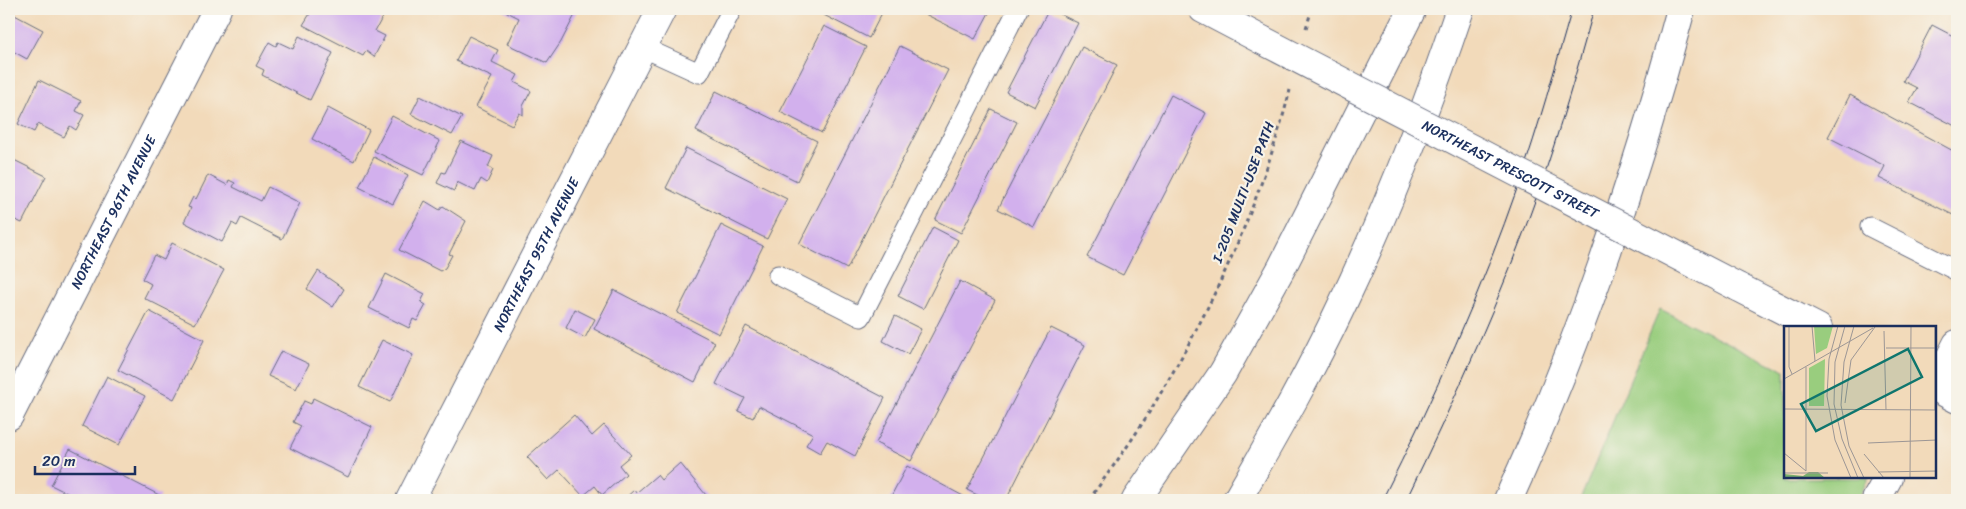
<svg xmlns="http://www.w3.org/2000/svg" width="1966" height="509" font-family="Sriracha,sans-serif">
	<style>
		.green { fill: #99cd7e; stroke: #5a7e6e }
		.building { fill: #d2b0ed }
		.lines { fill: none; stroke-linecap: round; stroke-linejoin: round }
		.lane-casing { stroke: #666b7e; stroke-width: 21 }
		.street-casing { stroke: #666b7e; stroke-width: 30 }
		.secondary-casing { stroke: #666b7e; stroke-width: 30 }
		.highway-casing { stroke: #666b7e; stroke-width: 30 }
		.path { stroke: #666b7e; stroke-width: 3; stroke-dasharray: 4 4; stroke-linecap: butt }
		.lane { stroke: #fff; stroke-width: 19 }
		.street { stroke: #fff; stroke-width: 28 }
		.secondary { stroke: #fff; stroke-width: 28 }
		.highway { stroke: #fff; stroke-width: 28 }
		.tram { stroke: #1b2f5e; stroke-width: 1 }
		.secondary-bridge-casing { stroke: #666b7e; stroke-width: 30; stroke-linecap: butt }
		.secondary-bridge { stroke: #fff; stroke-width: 28 }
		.labels { text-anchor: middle; stroke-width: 4.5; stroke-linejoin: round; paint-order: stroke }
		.street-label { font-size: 14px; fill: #1b2f5e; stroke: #f7f3e8 }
		.inset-road { fill: none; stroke: #9c9695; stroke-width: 1 }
		.view { fill: #0f766e; fill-opacity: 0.15; stroke: #0f766e; stroke-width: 2.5 }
		.inset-edge { fill: none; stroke: #1b2f5e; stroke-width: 2.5 }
	</style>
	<rect width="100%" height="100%" fill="#f7f3e8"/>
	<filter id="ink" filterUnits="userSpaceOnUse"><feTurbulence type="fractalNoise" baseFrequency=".02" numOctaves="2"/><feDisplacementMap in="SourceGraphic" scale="10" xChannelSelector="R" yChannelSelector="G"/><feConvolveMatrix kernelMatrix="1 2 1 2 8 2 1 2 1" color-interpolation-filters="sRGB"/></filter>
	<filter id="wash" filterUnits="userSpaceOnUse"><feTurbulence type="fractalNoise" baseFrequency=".0096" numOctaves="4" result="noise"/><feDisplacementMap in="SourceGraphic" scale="20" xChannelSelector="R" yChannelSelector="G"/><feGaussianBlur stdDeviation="1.12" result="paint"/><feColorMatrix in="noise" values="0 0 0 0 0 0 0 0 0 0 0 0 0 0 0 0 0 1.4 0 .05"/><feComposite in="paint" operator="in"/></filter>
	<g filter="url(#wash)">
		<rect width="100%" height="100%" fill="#f2daba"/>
		<!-- green -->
		<path class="green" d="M 1660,309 L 1785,371 L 1785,478 L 1869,478 L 1857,500 L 1580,500 Z"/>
		<g id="blocks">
			<!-- building -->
			<path class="building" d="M 305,9 L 387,9 L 375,31 L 385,36 L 374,57 L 366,51 L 363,56 L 303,25 L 311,12 Z
				M 501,9 L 578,9 L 561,42 L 547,63 L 507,44 L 519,18 Z
				M 812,9 L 884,9 L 869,38 Z
				M 915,9 L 991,9 L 975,39 Z
				M 1049,9 L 1078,23 L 1035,107 L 1006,92 Z
				M 9,12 L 43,30 L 27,59 L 9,49 Z
				M 1932,25 L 1957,38 L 1957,127 L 1909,102 L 1917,88 L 1903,81 Z
				M 824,26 L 866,47 L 822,133 L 780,112 Z
				M 299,36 L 333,53 L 310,100 L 262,75 L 264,70 L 256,66 L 269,42 L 276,46 L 278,42 L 293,49 Z
				M 469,36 L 498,50 L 492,62 L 518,75 L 514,82 L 531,91 L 523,106 L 523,115 L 519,113 L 512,125 L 476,107 L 492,77 L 456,61 Z
				M 900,46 L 948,70 L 847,269 L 799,244 Z
				M 1082,47 L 1117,65 L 1034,227 L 998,209 Z
				M 39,80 L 81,101 L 76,111 L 84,115 L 76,130 L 70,126 L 64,137 L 38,124 L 34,132 L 18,124 Z
				M 716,91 L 817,141 L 797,181 L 696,131 Z
				M 1171,95 L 1206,113 L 1123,275 L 1087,257 Z
				M 1850,95 L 1957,153 L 1957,207 L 1953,215 L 1879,178 L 1885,166 L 1828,137 Z
				M 420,96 L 462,117 L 452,135 L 411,114 Z
				M 328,108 L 369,130 L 354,161 L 312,139 Z
				M 991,109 L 1017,122 L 961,233 L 935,220 Z
				M 392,116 L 440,141 L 423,175 L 374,151 Z
				M 461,141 L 493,156 L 488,167 L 493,170 L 487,183 L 481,179 L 475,191 L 457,182 L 454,191 L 437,183 L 442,172 L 445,173 Z
				M 686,148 L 787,199 L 767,239 L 666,188 Z
				M 374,157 L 408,175 L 393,204 L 359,187 Z
				M 12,159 L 46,176 L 22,223 L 9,217 L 9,166 Z
				M 208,175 L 227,185 L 229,180 L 235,183 L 233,187 L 261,201 L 268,187 L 300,203 L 282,239 L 241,218 L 237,226 L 232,223 L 222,242 L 184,222 L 191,208 L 188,207 L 193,197 L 196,199 Z
				M 425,201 L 440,210 L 443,206 L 466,221 L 449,254 L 452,255 L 445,268 L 440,271 L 399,250 Z
				M 721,225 L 763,246 L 719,334 L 677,313 Z
				M 933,227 L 958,240 L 923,309 L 898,296 Z
				M 172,243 L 224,270 L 195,324 L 144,298 L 151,284 L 142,279 L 154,255 L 164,260 Z
				M 318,271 L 344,289 L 333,307 L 307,289 Z
				M 386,274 L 425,294 L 421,302 L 426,305 L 417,321 L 413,319 L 409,328 L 369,308 Z
				M 960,281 L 995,300 L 911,461 L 876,443 Z
				M 614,290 L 715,342 L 695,382 L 594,329 Z
				M 575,309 L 595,319 L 585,338 L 566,328 Z
				M 149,311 L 204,340 L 174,399 L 118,370 Z
				M 895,316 L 921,329 L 908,354 L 883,341 Z
				M 746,326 L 885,398 L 855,456 L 827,441 L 820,453 L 806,445 L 813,434 L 759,406 L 753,418 L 738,411 L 745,398 L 716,384 Z
				M 1051,328 L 1085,345 L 1006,500 L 988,500 L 967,490 Z
				M 382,340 L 413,355 L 390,402 L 359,387 Z
				M 281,351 L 309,364 L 296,389 L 268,376 Z
				M 107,376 L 145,396 L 119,445 L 82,426 Z
				M 313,398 L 372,427 L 348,477 L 290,448 L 301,426 L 293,422 L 304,401 L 311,404 Z
				M 574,415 L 592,436 L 604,425 L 631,455 L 619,465 L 626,474 L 602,495 L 595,486 L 583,496 L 559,470 L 548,480 L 527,457 Z
				M 70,449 L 161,496 L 158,500 L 81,500 L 51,485 Z
				M 680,463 L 710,500 L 623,500 L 634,490 L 636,493 L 657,475 L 661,480 Z
				M 907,466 L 965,497 L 964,500 L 889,500 Z"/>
		</g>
	</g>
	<g filter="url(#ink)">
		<use href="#blocks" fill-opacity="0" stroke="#666b7e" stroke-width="1"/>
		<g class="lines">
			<!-- lane casing -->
			<g class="lane-casing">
				<path id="lane" d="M 642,47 L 699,73 L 732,9
					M 1870,227 L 1957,271
					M 778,275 L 861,317 L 1018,9"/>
			</g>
			<!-- street casing -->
			<g class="street-casing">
				<g id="street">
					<path d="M 1935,387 L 1957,344"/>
					<path id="s1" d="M 9,416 L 217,9"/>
					<path id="s2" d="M 410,500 L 662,9"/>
					<path d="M 1876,500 L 1888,478"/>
				</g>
			</g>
			<!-- secondary casing -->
			<g class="secondary-casing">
				<path id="secondary" d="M 1203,9 L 1262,40
					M 1738,287 L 1818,328
					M 1935,387 L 1957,399"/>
			</g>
			<!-- highway casing -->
			<g class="highway-casing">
				<path id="highway" d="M 1136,500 L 1223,373 L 1282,267 L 1412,9
					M 1237,500 C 1273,437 1310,373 1341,307 C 1387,211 1426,110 1460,9
					M 1508,500 C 1580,342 1636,177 1681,9"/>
			</g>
			<!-- path -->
			<path class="path" d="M 1306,28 L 1312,9
				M 1089,500 C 1108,473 1128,447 1145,419 C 1209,316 1260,207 1290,90"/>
			<!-- lane -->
			<use href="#lane" class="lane"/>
			<!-- street -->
			<use href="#street" class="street"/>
			<!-- secondary -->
			<use href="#secondary" class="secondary"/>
			<!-- highway -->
			<use href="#highway" class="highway"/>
			<!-- tram -->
			<path class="tram" d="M 1382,500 C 1434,398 1481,292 1519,183 C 1539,126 1555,67 1572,9
				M 1406,500 C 1455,399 1502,296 1539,190 C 1560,130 1577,70 1594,9"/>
			<!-- secondary-bridge casing -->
			<g class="secondary-bridge-casing">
				<g id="secondary-bridge">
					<path id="s3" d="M 1262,40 L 1738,287"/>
				</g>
			</g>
			<!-- secondary-bridge -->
			<use href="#secondary-bridge" class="secondary-bridge"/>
		</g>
	</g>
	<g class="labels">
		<!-- street labels -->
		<g class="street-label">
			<text dy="5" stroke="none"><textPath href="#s3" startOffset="280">NORTHEAST PRESCOTT STREET</textPath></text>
			<text transform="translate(1243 192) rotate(-69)" y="5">I-205 MULTI-USE PATH</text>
			<text dy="5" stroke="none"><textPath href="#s1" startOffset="229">NORTHEAST 96TH AVENUE</textPath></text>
			<text dy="5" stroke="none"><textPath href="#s2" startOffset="276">NORTHEAST 95TH AVENUE</textPath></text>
		</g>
	</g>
	<!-- overview -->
	<g transform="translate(1784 326)">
		<rect width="152" height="152" fill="#f2daba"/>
		<path d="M 30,0 L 49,0 L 43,22 L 32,28 ZM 41,33 L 40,80 L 25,80 L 25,42 Z" fill="#99cd7e"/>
		<path d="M 25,146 L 34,146 L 41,152 L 0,152 L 0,148 L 19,150 Z" fill="#7ab06d"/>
		<path class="inset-road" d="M 5,0 L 5,41 L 8,48M 28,0 L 31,35M 54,0 L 45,33 L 43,70 L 51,114 L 67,152M 61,0 L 51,36 L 50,78 L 58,113 L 74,152M 70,0 L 60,36 L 57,79 L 65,120 L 80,152M 151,0 L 151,84M 100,5 L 102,84M 102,22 L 152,22M 22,41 L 22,145M 0,53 L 89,2M 61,77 L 67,34 L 91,1M 0,83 L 153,84M 84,117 L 153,114M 0,127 L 22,145M 80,128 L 100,152M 94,146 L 153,145M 0,147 L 44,147M 126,152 L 127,0"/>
		<path class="view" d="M 124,23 L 138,51 L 32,105 L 17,78 Z"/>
		<rect width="152" height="152" class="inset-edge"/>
	</g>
	<!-- margin -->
	<rect width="1966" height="509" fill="none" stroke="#f7f3e8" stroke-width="30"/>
	<!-- scale -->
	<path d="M35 466v8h100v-8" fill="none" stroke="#1b2f5e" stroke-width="2.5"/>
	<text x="42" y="466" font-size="15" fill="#1b2f5e" stroke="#f7f3e8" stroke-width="4" paint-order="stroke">20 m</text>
</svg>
